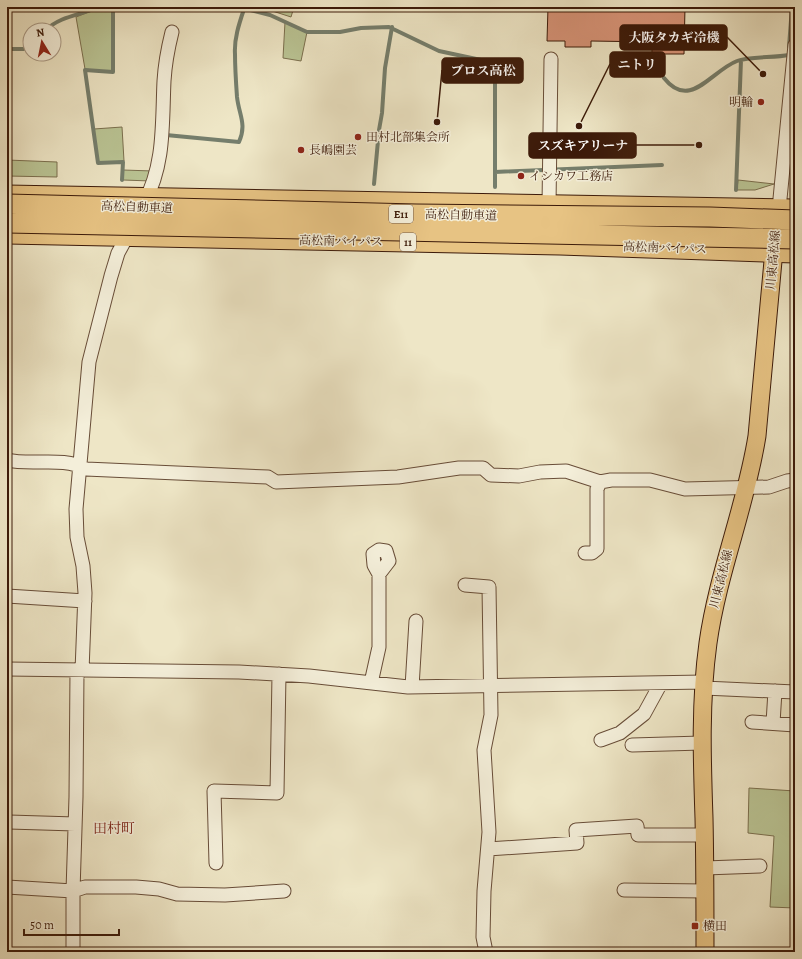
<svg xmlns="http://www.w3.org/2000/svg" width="802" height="959" font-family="Alegreya,'Noto Serif JP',serif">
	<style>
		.green { fill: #bac494; stroke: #7b6f4e }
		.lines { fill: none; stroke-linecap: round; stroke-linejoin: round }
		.stream { stroke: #757e6c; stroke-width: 4 }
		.building { fill: #d79377; stroke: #3c1a09 }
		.minor-casing { stroke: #684d38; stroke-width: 15 }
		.major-casing { stroke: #3c1a09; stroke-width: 19 }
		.highway-casing { stroke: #3c1a09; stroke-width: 21 }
		.minor { stroke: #f4efda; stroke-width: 13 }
		.major { stroke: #e7c383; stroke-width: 17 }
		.highway { stroke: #e7c383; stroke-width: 19 }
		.highway-bridge-casing { stroke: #3c1a09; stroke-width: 21; stroke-linecap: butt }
		.highway-bridge { stroke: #e7c383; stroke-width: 19 }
		.poi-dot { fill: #8f2418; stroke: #f4efda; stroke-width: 1.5 }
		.labels { text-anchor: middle; stroke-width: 3; stroke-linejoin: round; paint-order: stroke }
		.shield { fill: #f4efda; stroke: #735a48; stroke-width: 1 }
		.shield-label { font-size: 11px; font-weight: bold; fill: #3c1a09 }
		.poi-label { font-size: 12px; fill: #3c1a09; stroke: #f4efda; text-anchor: start }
		.street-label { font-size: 12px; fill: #3c1a09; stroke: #f4efda }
		.quarter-label { font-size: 14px; fill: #7a1f14; stroke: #f4efda }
		.leader { fill: none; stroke: #3c1a09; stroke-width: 1.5 }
		.callout-dot { fill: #3c1a09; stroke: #f4efda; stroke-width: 1.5 }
		.callout { fill: #3c1a09; stroke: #3c1a09; stroke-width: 1.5 }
		.callout-label { font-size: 13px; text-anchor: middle; font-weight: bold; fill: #fff }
	</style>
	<rect width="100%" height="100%" fill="#eee6c6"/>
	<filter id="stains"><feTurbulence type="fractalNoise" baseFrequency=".005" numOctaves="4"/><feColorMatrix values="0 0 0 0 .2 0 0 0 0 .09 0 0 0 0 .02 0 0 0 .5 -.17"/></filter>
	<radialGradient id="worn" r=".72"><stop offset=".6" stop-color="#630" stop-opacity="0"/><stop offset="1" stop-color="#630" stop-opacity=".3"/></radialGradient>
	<!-- green -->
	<path class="green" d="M 102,7 L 112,7 L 114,69 L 111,72 L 85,69 L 76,17 Z
		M 260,7 L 294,7 L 291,17 Z
		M 285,22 L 307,32 L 301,61 L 283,58 Z
		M 122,127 L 124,161 L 98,163 L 94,129 Z
		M 7,160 L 57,162 L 57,177 L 7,176 Z
		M 123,170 L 153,171 L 151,181 L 123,180 Z
		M 738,180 L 774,184 L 755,190 L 737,190 Z
		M 749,788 L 795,791 L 795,908 L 770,907 L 774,836 L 748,833 Z"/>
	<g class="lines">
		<!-- stream -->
		<path class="stream" d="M 113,7 L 113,72 L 85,70 L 98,163 L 123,162 L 122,180
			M 238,7 L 270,15 L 307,32 L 340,32 L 361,28 L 389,27 L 439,51 L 495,63 L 518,62
			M 46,30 C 60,16 81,15 99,7
			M 789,47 L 792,7
			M 7,49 L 23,49 L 30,47
			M 495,63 L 495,187
			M 664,78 C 690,111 711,71 737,61 C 749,56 774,58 789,55
			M 166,135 L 239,142 C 247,124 239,115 237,97 C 236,83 235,68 235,54 C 234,39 239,24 244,9
			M 495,172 L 662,165
			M 374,184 L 379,130 L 382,113 L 385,68 L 392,27
			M 736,190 L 741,60"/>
	</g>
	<!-- building -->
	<path class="building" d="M 548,7 L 685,7 L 684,54 L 652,54 L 652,42 L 591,41 L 591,47 L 565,47 L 565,41 L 547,41 Z"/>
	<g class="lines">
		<!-- minor casing -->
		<g class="minor-casing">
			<path id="minor" d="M 144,203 C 165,164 162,124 164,81 C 165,64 168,48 172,32
				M 549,205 L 551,59
				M 779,209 L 795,45
				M 7,460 C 33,466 62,456 86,469 L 268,477 L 276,482 L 398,477 L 459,468 L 483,468 L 491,475 L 519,476 L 540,472 L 566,471 L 600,482 L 611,480 L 650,480 L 685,489 L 769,487 L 787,481 L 795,480
				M 585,553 L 592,553 L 597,549 L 597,489 L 600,482
				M 465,585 L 489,587 L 491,715 L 484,750 L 489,832 L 484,891 L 483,937 L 486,952
				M 7,596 L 85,601
				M 7,669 L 239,672 L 309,676 L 408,687 L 704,682
				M 82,671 L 85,593 L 83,566 L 77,537 L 76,509 L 89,362 L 111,276 L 118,253 L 130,231
				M 371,683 L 379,647 L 379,574 L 374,565 L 373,554 L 379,550 L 386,551 L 389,561 L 379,574
				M 412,687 L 416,621
				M 704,688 L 795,692
				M 752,722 L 795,725
				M 773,723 L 775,691
				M 601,740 L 620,733 L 644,714 L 661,683
				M 632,745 L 702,743
				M 9,822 L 75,824
				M 488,849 L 577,843 L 576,830 L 637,826 L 638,835 L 704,835
				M 216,863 L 214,791 L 277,793 L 279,674
				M 705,868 L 760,866
				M 7,887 L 73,891 L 85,887 L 136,887 L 159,889 L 177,894 L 225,895 L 284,891
				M 624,890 L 705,891
				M 73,952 L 73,891 L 76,797 L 77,671"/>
		</g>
		<!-- major casing -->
		<g class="major-casing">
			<path id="major" d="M 705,952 C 705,907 705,863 704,818 C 702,760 700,701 708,643 C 718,572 746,506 757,436 L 775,239"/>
		</g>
		<!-- highway casing -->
		<g class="highway-casing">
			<path id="highway" d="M 7,195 L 795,209
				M 7,234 L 560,245 L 795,253"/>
		</g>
		<!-- minor -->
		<use href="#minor" class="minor"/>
		<!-- major -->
		<use href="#major" class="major"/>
		<!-- highway -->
		<use href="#highway" class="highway"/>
		<!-- highway-bridge casing -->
		<g class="highway-bridge-casing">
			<path id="highway-bridge" d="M 7,204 L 416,214 L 710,217 L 795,220
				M 7,223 L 795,239"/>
		</g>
		<!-- highway-bridge -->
		<use href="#highway-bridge" class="highway-bridge"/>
	</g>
	<!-- markers -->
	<g class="poi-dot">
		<circle cx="761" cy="102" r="4"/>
		<circle cx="358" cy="137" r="4"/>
		<circle cx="301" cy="150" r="4"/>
		<circle cx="521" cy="176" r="4"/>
		<rect x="691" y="922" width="8" height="8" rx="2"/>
	</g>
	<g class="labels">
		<!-- shield labels -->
		<g class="shield">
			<rect x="389" y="205" width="24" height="18" rx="3"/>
			<rect x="400" y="233" width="16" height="18" rx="3"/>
		</g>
		<g class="shield-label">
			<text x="401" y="218">E11</text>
			<text x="408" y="246">11</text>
		</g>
		<!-- poi labels -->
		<g class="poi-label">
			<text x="753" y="106" text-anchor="end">明輪</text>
			<text x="366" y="141">田村北部集会所</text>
			<text x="309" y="154">長嶋園芸</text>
			<text x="529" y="180">イシカワ工務店</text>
			<text x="703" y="930">横田</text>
		</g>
		<!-- street labels -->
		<g class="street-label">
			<text transform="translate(137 207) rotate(2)" y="4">高松自動車道</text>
			<text transform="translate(461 215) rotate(1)" y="4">高松自動車道</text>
			<text transform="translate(341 241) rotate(1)" y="4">高松南バイパス</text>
			<text transform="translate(665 248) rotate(2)" y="4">高松南バイパス</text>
			<text transform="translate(773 260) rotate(-85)" y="4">川東高松線</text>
			<text transform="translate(721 579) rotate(-76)" y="4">川東高松線</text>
		</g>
		<!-- quarter labels -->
		<g class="quarter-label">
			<text x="114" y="833">田村町</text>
		</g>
	</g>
	<!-- callouts -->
	<path class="leader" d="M763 74L727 37M579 126L610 64M437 122L442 70M699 145L636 145"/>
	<g class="callout-dot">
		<circle cx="763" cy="74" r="4"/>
		<circle cx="579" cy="126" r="4"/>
		<circle cx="437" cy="122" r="4"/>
		<circle cx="699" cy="145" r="4"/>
	</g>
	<g class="callout">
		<rect x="620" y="25" width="107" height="25" rx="4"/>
		<rect x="610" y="52" width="55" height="25" rx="4"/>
		<rect x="442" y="58" width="81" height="25" rx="4"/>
		<rect x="529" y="133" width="107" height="25" rx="4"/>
	</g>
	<g class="callout-label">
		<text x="674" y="42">大阪タカギ冷機</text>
		<text x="637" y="69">ニトリ</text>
		<text x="483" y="75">ブロス高松</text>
		<text x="583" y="150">スズキアリーナ</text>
	</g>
	<!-- margin -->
	<rect width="802" height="959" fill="none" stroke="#eee6c6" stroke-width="24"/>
	<rect x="8" y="8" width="786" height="943" fill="none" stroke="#3c1a09" stroke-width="2"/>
	<rect x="12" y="12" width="778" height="935" fill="none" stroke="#3c1a09"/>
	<!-- north arrow -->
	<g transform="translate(42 42) rotate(350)"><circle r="19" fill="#f4efda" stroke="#aa9a86"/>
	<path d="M0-3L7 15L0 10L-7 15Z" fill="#8f2418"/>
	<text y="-6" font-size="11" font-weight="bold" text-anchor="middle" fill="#3c1a09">N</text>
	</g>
	<!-- scale -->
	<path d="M24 929v6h95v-6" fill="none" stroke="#3c1a09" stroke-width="2"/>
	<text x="30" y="929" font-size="12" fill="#3c1a09" stroke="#f4efda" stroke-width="3" paint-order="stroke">50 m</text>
	<rect width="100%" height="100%" filter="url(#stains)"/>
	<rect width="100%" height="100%" fill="url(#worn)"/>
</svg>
